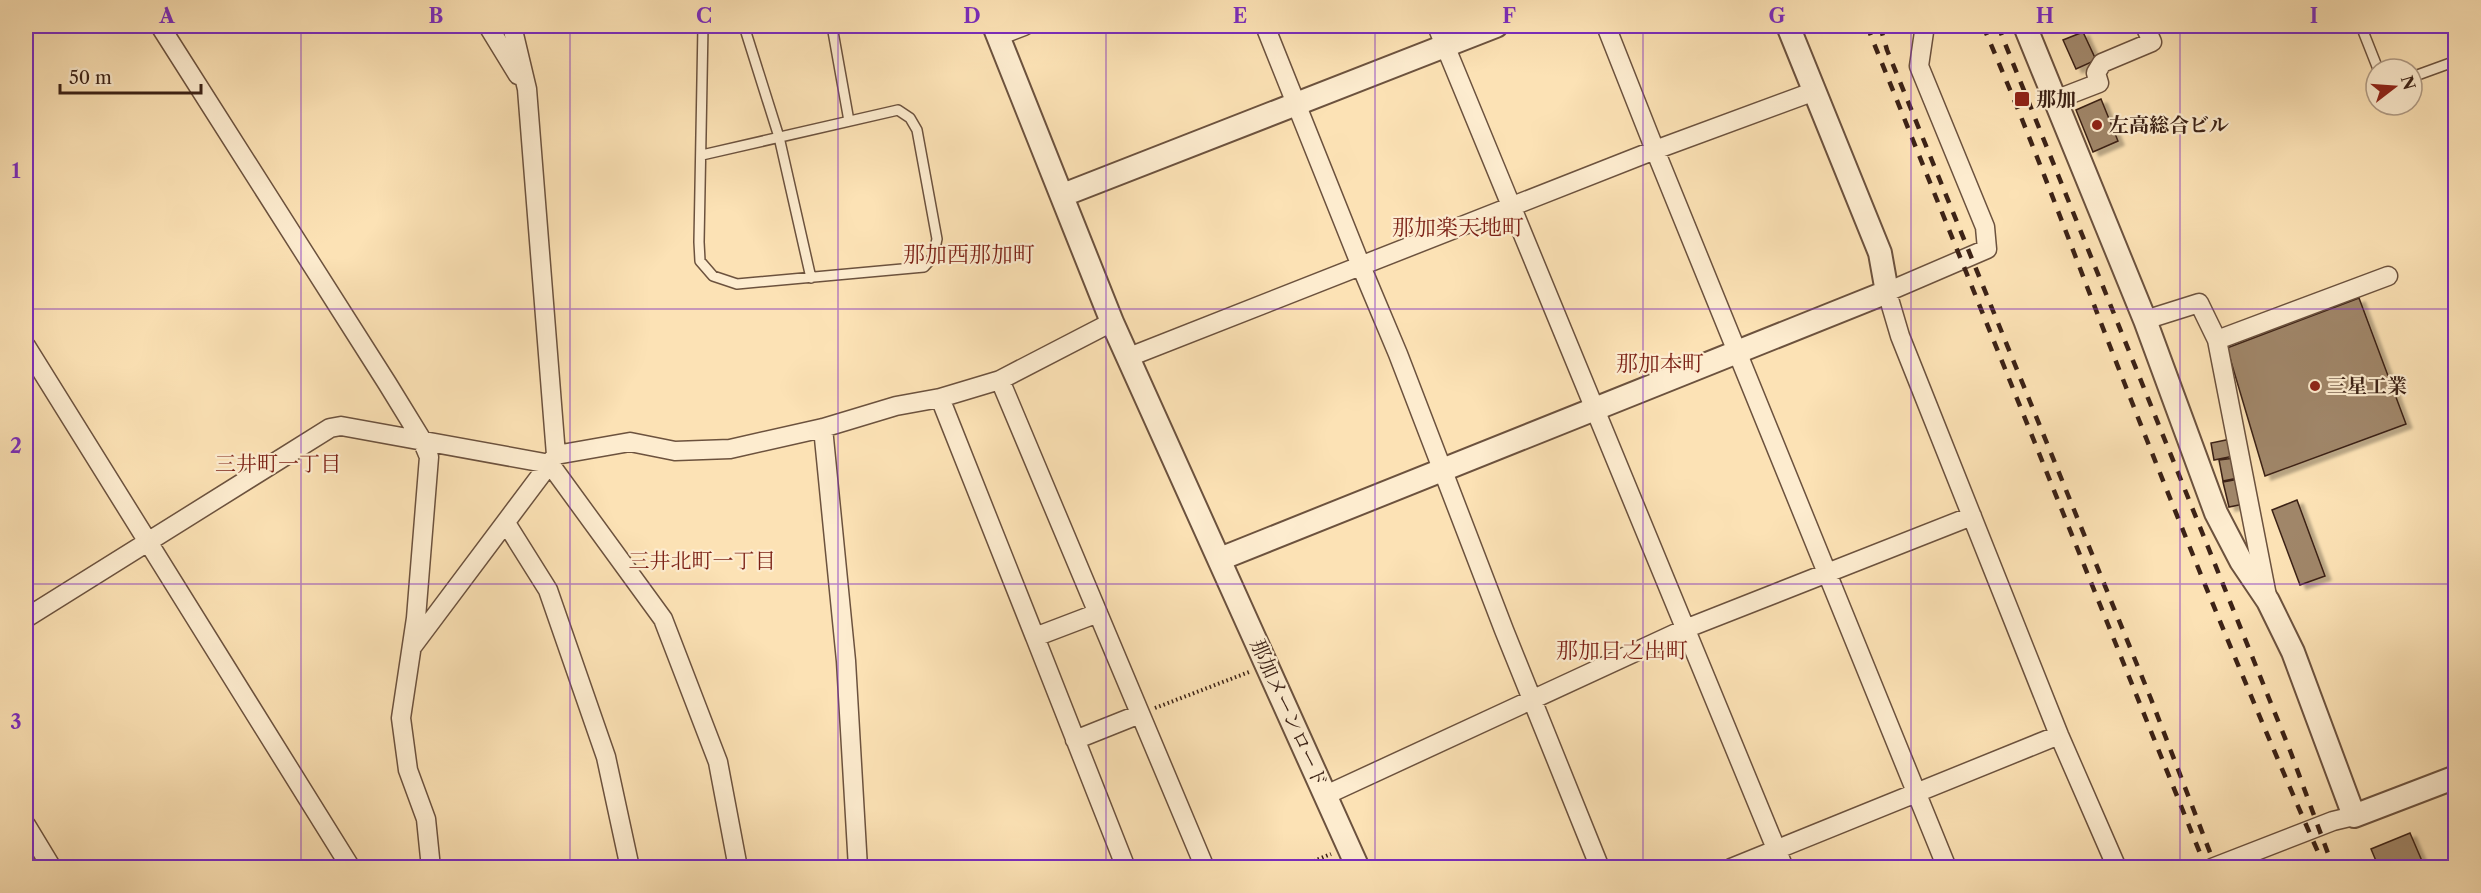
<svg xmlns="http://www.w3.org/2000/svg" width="2481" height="893" font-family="'Libre Caslon Text','Noto Serif JP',serif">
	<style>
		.building { fill: #a08669; stroke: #3c2216; stroke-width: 1.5; filter: url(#shadow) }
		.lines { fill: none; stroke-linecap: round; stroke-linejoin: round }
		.service-casing { stroke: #6c523e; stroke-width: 12 }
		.minor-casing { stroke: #6c523e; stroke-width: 21 }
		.tertiary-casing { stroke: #6c523e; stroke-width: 26 }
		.path { stroke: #3c2216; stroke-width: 4; stroke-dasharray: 1.5 3; stroke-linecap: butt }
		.service { stroke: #fdeccf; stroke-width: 9 }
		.minor { stroke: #fdeccf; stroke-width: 18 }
		.tertiary { stroke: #fdeccf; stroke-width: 22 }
		.rail { stroke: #3c2216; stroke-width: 4.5; stroke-dasharray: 10 10; stroke-linecap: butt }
		.grid { fill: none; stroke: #7b2cbf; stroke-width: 1.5; stroke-opacity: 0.55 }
		.poi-dot { fill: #8f2418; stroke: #fdeccf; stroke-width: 2 }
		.labels { text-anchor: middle; stroke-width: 4.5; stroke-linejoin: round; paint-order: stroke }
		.poi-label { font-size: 20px; font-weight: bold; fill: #3c2216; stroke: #fdeccf; text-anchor: start }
		.street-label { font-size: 20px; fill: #3c2216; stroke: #fdeccf }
		.neighbourhood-label { font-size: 21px; fill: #7a1f14; stroke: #fdeccf }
		.quarter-label { font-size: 22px; fill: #7a1f14; stroke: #fdeccf }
		.neatline { fill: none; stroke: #7b2cbf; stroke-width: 2 }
		.grid-label { font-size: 20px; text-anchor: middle; font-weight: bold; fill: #7b2cbf }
	</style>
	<defs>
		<filter id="shadow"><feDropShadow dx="6" dy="4" stdDeviation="1.5" flood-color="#0004"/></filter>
	</defs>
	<rect width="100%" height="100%" fill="#fce2b5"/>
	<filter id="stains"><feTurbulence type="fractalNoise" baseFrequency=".00333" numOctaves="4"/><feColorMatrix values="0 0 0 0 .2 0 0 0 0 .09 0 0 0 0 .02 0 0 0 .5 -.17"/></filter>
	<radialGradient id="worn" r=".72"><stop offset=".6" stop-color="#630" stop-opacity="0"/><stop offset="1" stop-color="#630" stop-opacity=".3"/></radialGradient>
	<!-- building -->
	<path class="building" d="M 2083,32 L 2096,60 L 2076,69 L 2063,40 Z
		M 2101,99 L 2118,141 L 2093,152 L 2076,110 Z
		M 2359,298 L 2406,424 L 2265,476 L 2227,348 Z
		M 2231,439 L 2234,456 L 2214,460 L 2211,443 Z
		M 2235,458 L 2238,478 L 2223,481 L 2219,460 Z
		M 2239,479 L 2244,504 L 2229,507 L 2223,482 Z
		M 2297,500 L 2325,576 L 2300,585 L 2272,510 Z
		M 2410,833 L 2425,868 L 2379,868 L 2371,849 Z
		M 1265,860 L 1267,868 L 1246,868 Z"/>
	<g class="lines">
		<!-- service casing -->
		<g class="service-casing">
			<path id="service" d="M 744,26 L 779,137 L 811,278
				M 832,26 L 849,121
				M 2361,26 L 2378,69
				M 2412,77 L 2456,61
				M 702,155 L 898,110 L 910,118 L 917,130 L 937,239 L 933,257 L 924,267 L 737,284 L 713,276 L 700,261 L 699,242 L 703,26"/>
		</g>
		<!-- minor casing -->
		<g class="minor-casing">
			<path id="minor" d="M 160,26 L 387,383 L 422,440 L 429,457 L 416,618 L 401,718 L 408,770 L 426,819 L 431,868
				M 488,26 L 518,75
				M 1265,26 L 1361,266 L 1398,354 L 1504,630 L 1600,868
				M 1437,26 L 1784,868
				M 1606,26 L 1655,150 L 1947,868
				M 1924,32 L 1919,66 L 1985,227 L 1987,249 L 1887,292 L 1900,336 L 2059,735 L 2117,868
				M 998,36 L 1024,26
				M 2055,100 L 2099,83 L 2096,73 L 2102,63 L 2152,42 L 2145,26
				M 2145,320 L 2199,303 L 2217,340 L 2267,596
				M 2217,340 L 2388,276
				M 26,346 L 351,868
				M 1129,357 L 1655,150 L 1815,91
				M 1000,380 L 1205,868
				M 940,398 L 1035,637
				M 823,428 L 846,661 L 858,868
				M 556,455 L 630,442 L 675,451 L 730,449 L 823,428 L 896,406 L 940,398 L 1000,380 L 1112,322
				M 506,523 L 548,590 L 606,757 L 630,868
				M 1098,613 L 1035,637 L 1126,868
				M 26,618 L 330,428 L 341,426 L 550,464 L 663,619 L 718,762 L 738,868
				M 412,647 L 556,455 L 527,89 L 512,26
				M 1075,740 L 1140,714
				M 1326,795 L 1685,629 L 1972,516
				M 26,825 L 52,868
				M 1731,868 L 2059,735
				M 2212,868 L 2333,821 L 2354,816"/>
		</g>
		<!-- tertiary casing -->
		<g class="tertiary-casing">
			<path id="tertiary" d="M 994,26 L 1112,322 L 1358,868
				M 2025,26 L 2145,320 L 2216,513 L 2241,561 L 2268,601 L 2293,652 L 2354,816 L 2456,777
				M 1063,195 L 1496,26
				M 1220,559 L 1887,292 L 1880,253 L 1788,26"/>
		</g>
		<!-- path -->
		<path class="path" d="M 1155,708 L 1249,672
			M 1297,868 L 1331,854"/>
		<!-- service -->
		<use href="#service" class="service"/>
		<!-- minor -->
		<use href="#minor" class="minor"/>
		<!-- tertiary -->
		<use href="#tertiary" class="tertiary"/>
		<!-- rail -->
		<path class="rail" d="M 1867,26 L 2206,868
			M 1880,26 L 1887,50 L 2151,699 L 2216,868
			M 1983,26 C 2034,143 2077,263 2124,382 C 2188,545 2254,707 2325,868
			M 1998,26 L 2291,753 L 2333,867"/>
	</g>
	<!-- grid -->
	<path class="grid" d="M 301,26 L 301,868M 570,26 L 570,868M 838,26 L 838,868M 1106,26 L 1106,868M 1375,26 L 1375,868M 1643,26 L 1643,868M 1911,26 L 1911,868M 2180,26 L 2180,868M 26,309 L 2456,309M 26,584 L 2456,584"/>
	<!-- markers -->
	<g class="poi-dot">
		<rect x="2014" y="91" width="16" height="16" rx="3"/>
		<circle cx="2097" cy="125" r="6"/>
		<circle cx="2315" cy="386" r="6"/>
	</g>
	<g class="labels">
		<!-- poi labels -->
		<g class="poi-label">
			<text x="2036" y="106">那加</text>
			<text x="2109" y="132">左高総合ビル</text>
			<text x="2327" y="393">三星工業</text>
		</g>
		<!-- street labels -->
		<g class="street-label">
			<text transform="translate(1289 713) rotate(66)" y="7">那加メーンロード</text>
		</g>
		<!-- neighbourhood labels -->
		<g class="neighbourhood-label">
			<text x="278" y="471">三井町一丁目</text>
			<text x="702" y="568">三井北町一丁目</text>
		</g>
		<!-- quarter labels -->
		<g class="quarter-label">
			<text x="1458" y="235">那加楽天地町</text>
			<text x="969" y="262">那加西那加町</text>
			<text x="1660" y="371">那加本町</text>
			<text x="1622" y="658">那加日之出町</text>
		</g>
	</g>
	<!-- margin -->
	<rect width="2481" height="893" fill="none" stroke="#fce2b5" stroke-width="66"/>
	<!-- north arrow -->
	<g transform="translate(2394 87) rotate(73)"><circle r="28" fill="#fdeccf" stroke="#b09b85" stroke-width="1.5"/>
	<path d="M0-4.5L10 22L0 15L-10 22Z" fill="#8f2418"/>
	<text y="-9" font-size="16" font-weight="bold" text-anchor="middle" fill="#3c2216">N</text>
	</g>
	<!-- scale -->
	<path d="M60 84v9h141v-9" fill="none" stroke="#3c2216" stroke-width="3"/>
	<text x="69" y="84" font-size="18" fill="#3c2216" stroke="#fdeccf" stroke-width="4.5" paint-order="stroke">50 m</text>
	<rect x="33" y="33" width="2415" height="827" class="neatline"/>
	<g class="grid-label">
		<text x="167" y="23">A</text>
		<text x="436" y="23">B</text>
		<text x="704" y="23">C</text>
		<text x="972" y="23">D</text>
		<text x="1240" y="23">E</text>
		<text x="1509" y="23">F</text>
		<text x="1777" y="23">G</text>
		<text x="2045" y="23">H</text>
		<text x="2314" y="23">I</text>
		<text x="16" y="178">1</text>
		<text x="16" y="453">2</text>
		<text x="16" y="729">3</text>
	</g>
	<rect width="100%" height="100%" filter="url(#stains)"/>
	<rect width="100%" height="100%" fill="url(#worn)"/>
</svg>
